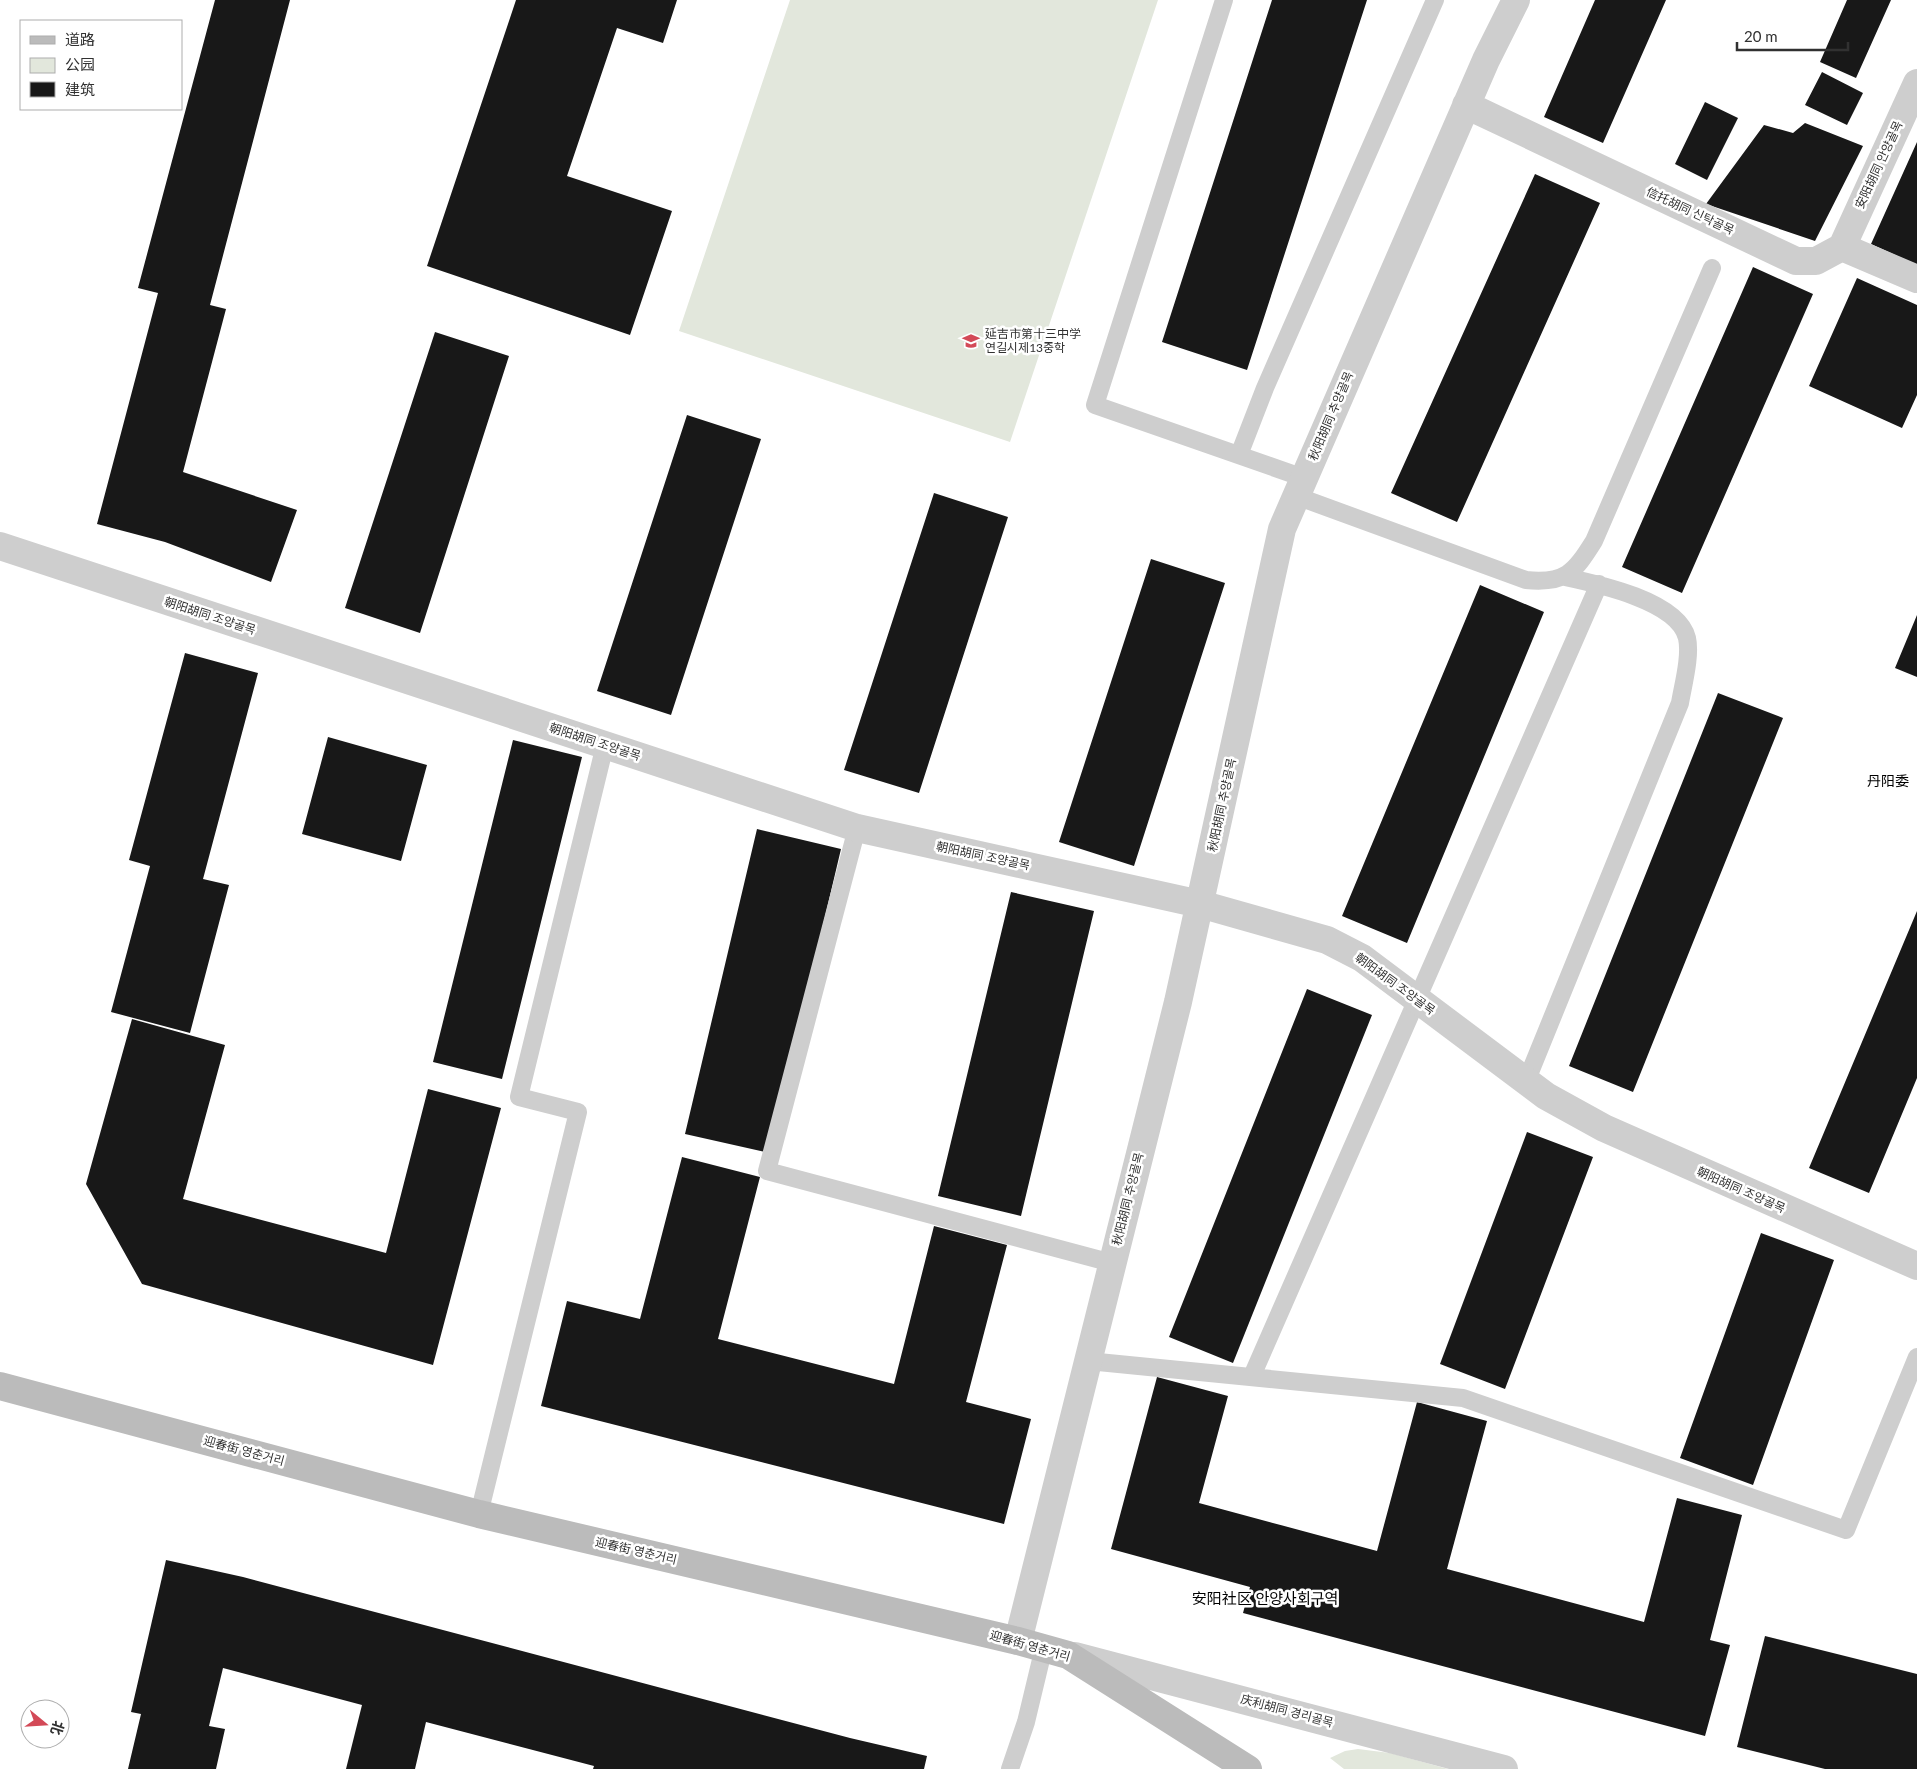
<svg xmlns="http://www.w3.org/2000/svg" width="1917" height="1769" font-family="Lato,'Noto Sans SC','Noto Sans KR',sans-serif">
	<style>
		.green { fill: #e2e7dc }
		.building { fill: #181818 }
		.lines { fill: none; stroke-linecap: round; stroke-linejoin: round }
		.lane { stroke: #cecece; stroke-width: 18 }
		.street { stroke: #cecece; stroke-width: 28 }
		.secondary { stroke: #bbb; stroke-width: 28 }
		.labels { text-anchor: middle; stroke-width: 5; stroke-linejoin: round; paint-order: stroke }
		.street-label { font-size: 12px; fill: #313131; stroke: #fff }
		.poi-label { font-size: 12px; fill: #313131; stroke: #fff; text-anchor: start }
		.neighbourhood-label { font-size: 14px; fill: #000; stroke: #fff }
		.quarter-label { font-size: 15px; fill: #000; stroke: #fff }
	</style>
	<rect width="100%" height="100%" fill="#fff"/>
	<!-- green -->
	<path class="green" d="M 790,0 L 1158,0 L 1010,442 L 679,331 Z
		M 1358,1749 L 1390,1753 L 1448,1769 L 1344,1769 L 1330,1758 L 1345,1751 Z"/>
	<!-- building -->
	<path class="building" d="M 215,0 L 290,0 L 210,305 L 226,309 L 183,472 L 297,510 L 271,582 L 165,542 L 97,524 L 158,293 L 138,288 Z
		M 516,0 L 677,0 L 663,43 L 617,28 L 567,176 L 672,211 L 630,335 L 427,266 Z
		M 1272,0 L 1367,0 L 1247,370 L 1162,342 Z
		M 1595,0 L 1666,0 L 1603,143 L 1544,117 Z
		M 1847,0 L 1891,0 L 1856,78 L 1820,62 Z
		M 1822,72 L 1863,93 L 1847,125 L 1805,105 Z
		M 1705,102 L 1738,118 L 1707,180 L 1675,164 Z
		M 1805,123 L 1863,146 L 1815,241 L 1706,204 L 1764,125 L 1793,133 Z
		M 1917,142 L 1917,265 L 1871,244 Z
		M 1535,174 L 1600,203 L 1457,522 L 1391,493 Z
		M 1753,267 L 1813,294 L 1682,593 L 1622,567 Z
		M 1857,278 L 1917,305 L 1917,395 L 1902,428 L 1809,386 Z
		M 435,332 L 509,356 L 420,633 L 345,608 Z
		M 687,415 L 761,439 L 671,715 L 597,691 Z
		M 934,493 L 1008,517 L 919,793 L 844,770 Z
		M 1151,559 L 1225,583 L 1134,866 L 1059,842 Z
		M 1480,585 L 1544,612 L 1407,943 L 1342,916 Z
		M 1917,615 L 1917,677 L 1895,668 Z
		M 185,653 L 258,673 L 203,879 L 229,885 L 190,1033 L 111,1012 L 150,866 L 129,860 Z
		M 1718,693 L 1783,718 L 1633,1092 L 1569,1066 Z
		M 328,737 L 427,765 L 401,861 L 302,834 Z
		M 513,740 L 582,757 L 502,1079 L 433,1062 Z
		M 757,829 L 841,849 L 769,1153 L 685,1134 Z
		M 1011,892 L 1094,911 L 1021,1216 L 938,1196 Z
		M 1917,911 L 1917,1078 L 1869,1193 L 1809,1168 Z
		M 1307,989 L 1372,1015 L 1233,1363 L 1169,1337 Z
		M 132,1019 L 225,1045 L 183,1199 L 386,1253 L 428,1089 L 501,1108 L 433,1365 L 142,1284 L 86,1184 Z
		M 1527,1132 L 1593,1157 L 1505,1389 L 1440,1364 Z
		M 682,1157 L 760,1177 L 718,1339 L 894,1384 L 934,1226 L 1007,1245 L 966,1402 L 1031,1419 L 1004,1524 L 541,1406 L 567,1301 L 640,1319 Z
		M 1761,1233 L 1834,1260 L 1753,1485 L 1680,1458 Z
		M 1157,1377 L 1228,1396 L 1199,1503 L 1377,1551 L 1417,1402 L 1487,1421 L 1447,1569 L 1644,1622 L 1677,1498 L 1742,1515 L 1710,1640 L 1730,1645 L 1705,1736 L 1243,1613 L 1250,1587 L 1111,1549 Z
		M 166,1560 L 243,1577 L 850,1738 L 927,1756 L 924,1769 L 593,1769 L 594,1766 L 426,1722 L 415,1769 L 346,1769 L 362,1705 L 223,1668 L 209,1726 L 225,1729 L 216,1769 L 128,1769 L 141,1714 L 131,1712 Z
		M 1765,1636 L 1917,1674 L 1917,1769 L 1825,1769 L 1737,1747 Z"/>
	<g class="lines">
		<!-- lane -->
		<path class="lane" d="M 1224,0 L 1095,405 L 1304,478
			M 1239,455 L 1265,388 L 1435,0
			M 1296,496 L 1526,580 C 1565,584 1574,573 1594,541 L 1712,268
			M 857,828 L 767,1171 L 1112,1263
			M 1526,1082 L 1680,703 C 1683,685 1691,656 1687,638 C 1678,601 1598,584 1565,577
			M 1088,1361 L 1463,1398 L 1846,1530 L 1917,1357
			M 1252,1376 L 1599,584
			M 479,1514 L 578,1112 L 519,1097 L 605,745
			M 1010,1769 L 1026,1722 L 1044,1647"/>
		<!-- street -->
		<path class="street" d="M 1466,105 L 1796,261 L 1816,261 L 1842,247
			M 1842,247 L 1917,83
			M 1842,247 L 1917,279
			M 0,546 L 857,828 L 1200,904 L 1327,940 L 1362,958 L 1546,1096 L 1604,1128 L 1917,1266
			M 1018,1641 L 1178,1002 L 1282,529 L 1486,60 L 1516,0
			M 1075,1656 L 1504,1769"/>
		<!-- secondary -->
		<path class="secondary" d="M 0,1386 L 479,1514 L 1018,1641 L 1068,1655 L 1248,1769"/>
	</g>
	<!-- icons -->
	<defs>
		<g id="school-bare" transform="scale(1.35)"><path d="M0-5L7-2L0 1L-7-2ZM-4 1L0 2.5L4 1V4Q0 6-4 4Z" fill="#d34957" stroke="#fff" stroke-width="2.5" paint-order="stroke"/></g>
	</defs>
	<g fill-rule="evenodd">
		<use href="#school-bare" x="971" y="341"/>
	</g>
	<g class="labels">
		<!-- street labels -->
		<g class="street-label">
			<text transform="translate(1879 165) rotate(-65)" y="4">安阳胡同 안양골목</text>
			<text transform="translate(1690 211) rotate(25)" y="4">信托胡同 신탁골목</text>
			<text transform="translate(1331 416) rotate(-67)" y="4">秋阳胡同 추양골목</text>
			<text transform="translate(210 616) rotate(18)" y="4">朝阳胡同 조양골목</text>
			<text transform="translate(595 742) rotate(18)" y="4">朝阳胡同 조양골목</text>
			<text transform="translate(1222 805) rotate(-78)" y="4">秋阳胡同 추양골목</text>
			<text transform="translate(983 856) rotate(12)" y="4">朝阳胡同 조양골목</text>
			<text transform="translate(1395 984) rotate(36)" y="4">朝阳胡同 조양골목</text>
			<text transform="translate(1741 1190) rotate(24)" y="4">朝阳胡同 조양골목</text>
			<text transform="translate(1128 1199) rotate(-76)" y="4">秋阳胡同 추양골목</text>
			<text transform="translate(244 1451) rotate(15)" y="4">迎春街 영춘거리</text>
			<text transform="translate(636 1551) rotate(13)" y="4">迎春街 영춘거리</text>
			<text transform="translate(1030 1646) rotate(16)" y="4">迎春街 영춘거리</text>
			<text transform="translate(1287 1711) rotate(15)" y="4">庆利胡同 경리골목</text>
		</g>
		<!-- poi labels -->
		<g class="poi-label">
			<text x="985" y="338">延吉市第十三中学<tspan x="985" dy="14">연길시제13중학</tspan></text>
		</g>
		<!-- neighbourhood labels -->
		<g class="neighbourhood-label">
			<text x="1888" y="786">丹阳委</text>
		</g>
		<!-- quarter labels -->
		<g class="quarter-label">
			<text x="1265" y="1604">安阳社区 안양사회구역</text>
		</g>
	</g>
	<!-- legend -->
	<rect x="20" y="20" width="162" height="90" fill="#ffffff" stroke="#adadad"/>
	<rect x="30" y="36" width="25" height="8" fill="#bbbbbb" stroke="#adadad"/>
	<text x="65" y="45" font-size="15" fill="#313131">道路</text>
	<rect x="30" y="58" width="25" height="15" fill="#e2e7dc" stroke="#adadad"/>
	<text x="65" y="70" font-size="15" fill="#313131">公园</text>
	<rect x="30" y="82" width="25" height="15" fill="#181818" stroke="#adadad"/>
	<text x="65" y="95" font-size="15" fill="#313131">建筑</text>
	<!-- north arrow -->
	<g transform="translate(45 1724) rotate(108)"><circle r="24" fill="#ffffff" stroke="#adadad"/>
	<path d="M0-4L9 19L0 12L-9 19Z" fill="#d34957"/>
	<text y="-8" font-size="14" font-weight="bold" text-anchor="middle" fill="#313131">北</text>
	</g>
	<!-- scale -->
	<path d="M1737 42v8h111v-8" fill="none" stroke="#313131" stroke-width="2.5"/>
	<text x="1744" y="42" font-size="15" fill="#313131" stroke="#ffffff" stroke-width="4" paint-order="stroke">20 m</text>
</svg>
